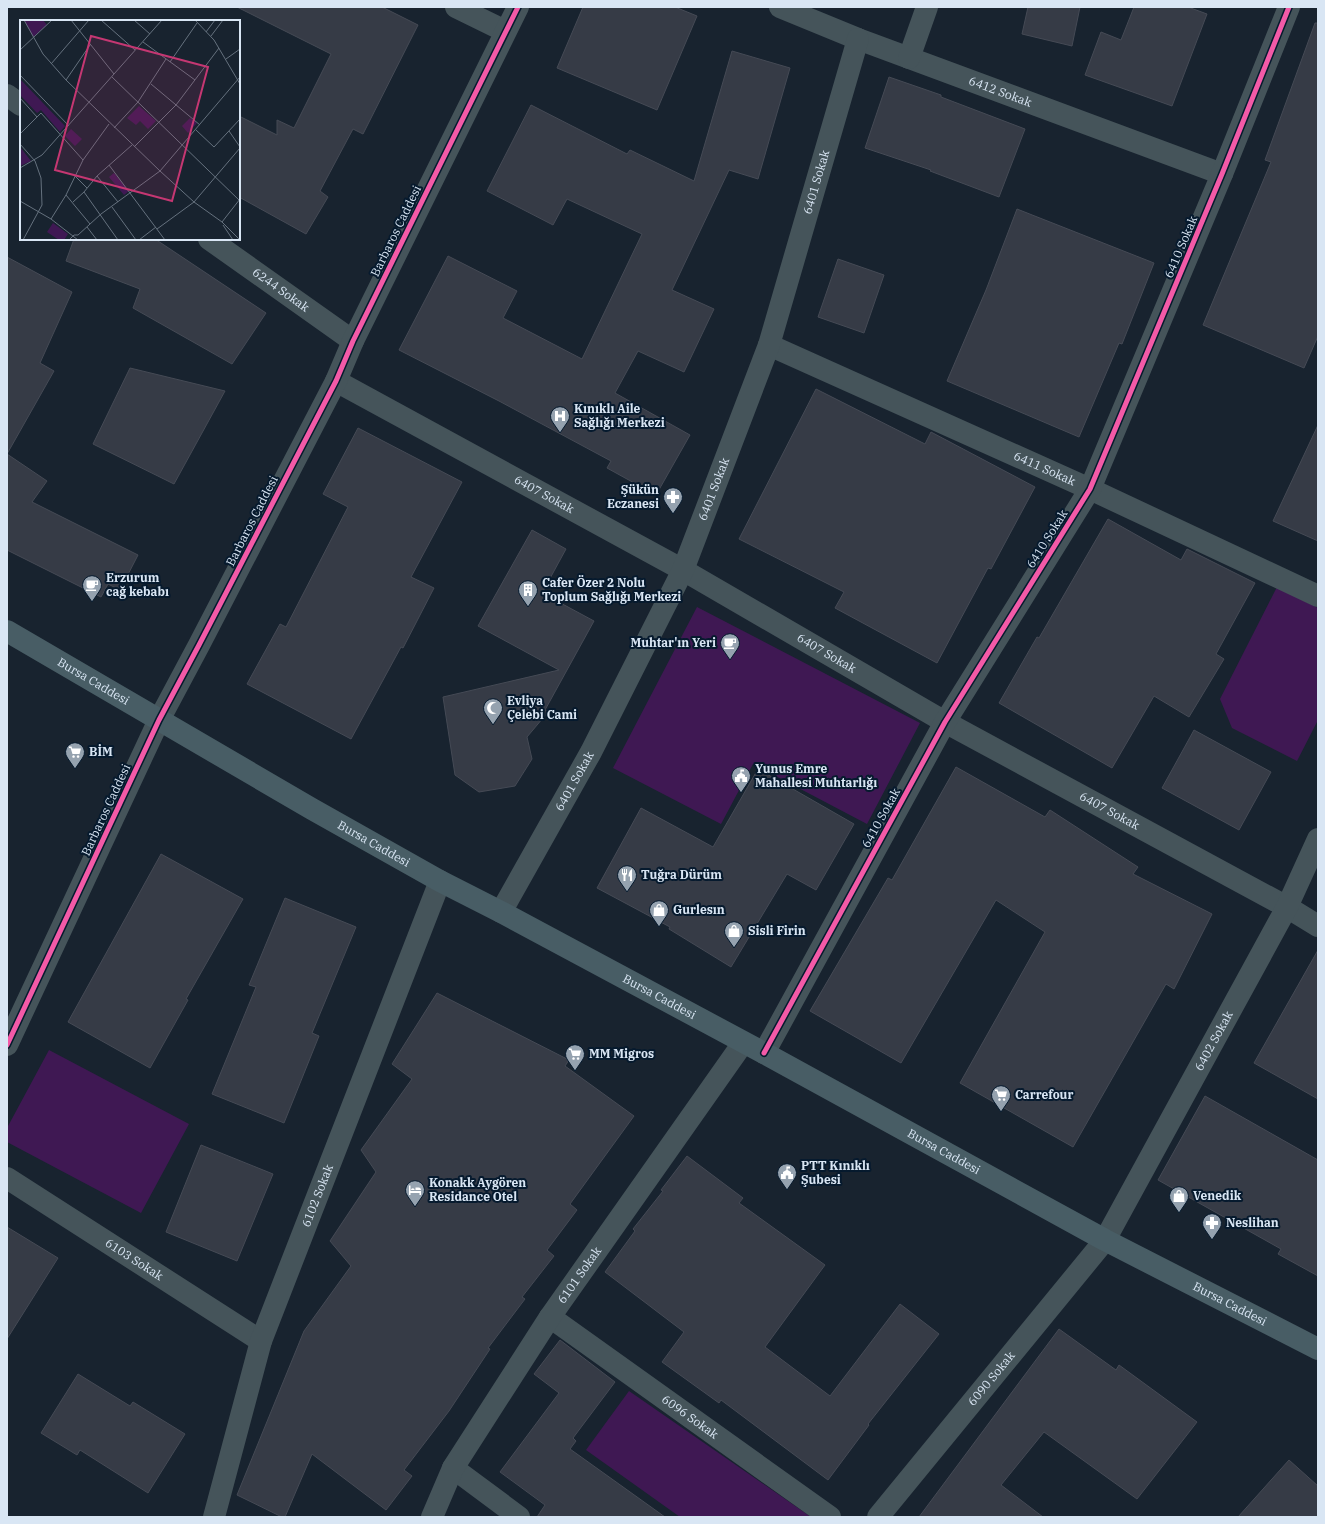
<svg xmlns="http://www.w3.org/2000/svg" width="1325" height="1524" font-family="'IBM Plex Serif',serif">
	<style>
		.green { fill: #3f1853 }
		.building { fill: #363b46; stroke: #454a55 }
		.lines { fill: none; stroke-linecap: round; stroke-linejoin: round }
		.minor { stroke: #45545a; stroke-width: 22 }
		.major { stroke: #485d65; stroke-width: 22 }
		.cycleway-casing { stroke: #061a2e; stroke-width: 8 }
		.cycleway { stroke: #f35aa7; stroke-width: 5 }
		.labels { text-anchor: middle; stroke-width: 4; stroke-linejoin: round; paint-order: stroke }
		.street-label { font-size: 12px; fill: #d9e6f4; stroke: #061a2e }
		.poi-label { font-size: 12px; font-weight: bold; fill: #d9e6f4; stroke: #061a2e; text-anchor: start }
		.inset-road { fill: none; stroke: #65717e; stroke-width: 1 }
		.view { fill: #c53772; fill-opacity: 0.15; stroke: #c53772; stroke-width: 2 }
		.inset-edge { fill: none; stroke: #d9e6f4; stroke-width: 2 }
	</style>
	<rect width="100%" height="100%" fill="#18232f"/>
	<!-- green -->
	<path class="green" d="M 1277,587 L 1318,608 L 1318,720 L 1297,761 L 1232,728 L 1220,699 Z
		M 697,607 L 920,723 L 867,824 L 753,764 L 721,824 L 613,768 Z
		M 49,1050 L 189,1124 L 141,1213 L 7,1142 L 7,1128 Z
		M 629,1391 L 811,1517 L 680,1517 L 586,1450 Z"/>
	<!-- building -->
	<path class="building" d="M 237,7 L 382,7 L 418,25 L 363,134 L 353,129 L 320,191 L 328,197 L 306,234 L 239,197 L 239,116 L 277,135 L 277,120 L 294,128 L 331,54 Z
		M 583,7 L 675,7 L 697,16 L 657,110 L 557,68 Z
		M 1028,7 L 1080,7 L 1072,46 L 1022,34 Z
		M 1134,7 L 1188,7 L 1207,14 L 1172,106 L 1085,75 L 1101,32 L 1121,40 Z
		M 1315,23 L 1318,23 L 1318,336 L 1304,368 L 1203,325 L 1271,162 L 1265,160 Z
		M 732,51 L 790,68 L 758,179 L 729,170 L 672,290 L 714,309 L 684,372 L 638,351 L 615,393 L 690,435 L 656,495 L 607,468 L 611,461 L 499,401 L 399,350 L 448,256 L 517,291 L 503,318 L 582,359 L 642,234 L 567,199 L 553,225 L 487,191 L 531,105 L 627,154 L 630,150 L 694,181 Z
		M 889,77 L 941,95 L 941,97 L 1025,129 L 999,197 L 930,171 L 931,170 L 865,148 Z
		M 1017,209 L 1154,263 L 1122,344 L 1119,343 L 1079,437 L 947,381 L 986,290 Z
		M 74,239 L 155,239 L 266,313 L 232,364 L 133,308 L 140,289 L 66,261 Z
		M 7,257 L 72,292 L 40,363 L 54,371 L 7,454 L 47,481 L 32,502 L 138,555 L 120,590 L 108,584 L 101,597 L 7,550 Z
		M 838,259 L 884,275 L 864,333 L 818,317 Z
		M 130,368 L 225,391 L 174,484 L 93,444 Z
		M 816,389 L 925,444 L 931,432 L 1035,487 L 991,569 L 988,568 L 937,663 L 835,608 L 844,592 L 739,539 Z
		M 1318,425 L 1318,541 L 1273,521 Z
		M 358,428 L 462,482 L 411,577 L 434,588 L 403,648 L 401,647 L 351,739 L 247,684 L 280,624 L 286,627 L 348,507 L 323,494 Z
		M 1108,519 L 1181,560 L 1187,549 L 1255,583 L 1216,654 L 1224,659 L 1189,717 L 1154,696 L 1112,768 L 999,703 L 1037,637 L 1039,638 Z
		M 532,530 L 566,549 L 542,593 L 594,621 L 545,710 L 548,712 L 527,737 L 532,759 L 515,786 L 479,792 L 455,775 L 443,697 L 559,670 L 478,626 Z
		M 1194,730 L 1271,772 L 1239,830 L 1162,788 Z
		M 956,767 L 1045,817 L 1050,810 L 1138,867 L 1133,874 L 1212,914 L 1174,989 L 1166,984 L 1073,1147 L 960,1083 L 1045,932 L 996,900 L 901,1063 L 810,1011 L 888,878 L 892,880 Z
		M 758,769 L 854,824 L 816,890 L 787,874 L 731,967 L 669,929 L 670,927 L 597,888 L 641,808 L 713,847 Z
		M 161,854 L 243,899 L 186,999 L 188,1000 L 150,1068 L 68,1022 Z
		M 285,898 L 356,927 L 312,1033 L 319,1036 L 284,1123 L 212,1094 L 256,987 L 249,985 Z
		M 1318,950 L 1318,1099 L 1254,1063 Z
		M 437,993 L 569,1060 L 565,1066 L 634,1116 L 570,1204 L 577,1210 L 547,1250 L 554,1256 L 522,1297 L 525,1299 L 488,1348 L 490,1349 L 449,1411 L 404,1470 L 412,1476 L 386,1510 L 312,1454 L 285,1517 L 282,1517 L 237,1495 L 304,1331 L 351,1266 L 330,1241 L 376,1172 L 361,1150 L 412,1079 L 392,1064 Z
		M 1205,1096 L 1318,1160 L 1318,1276 L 1278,1254 L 1281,1249 L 1158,1180 Z
		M 201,1145 L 273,1174 L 237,1261 L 166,1232 Z
		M 687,1156 L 743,1198 L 739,1203 L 825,1265 L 765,1347 L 830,1396 L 900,1304 L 939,1334 L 868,1424 L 869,1425 L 828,1480 L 721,1400 L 719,1403 L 662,1362 L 684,1332 L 605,1272 L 635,1231 L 633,1229 L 663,1191 L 661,1190 Z
		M 7,1227 L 58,1258 L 7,1339 Z
		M 1059,1329 L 1116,1370 L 1119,1365 L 1197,1422 L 1137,1499 L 1044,1432 L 1001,1485 L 1043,1517 L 919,1517 Z
		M 560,1340 L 615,1382 L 573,1438 L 576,1441 L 570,1449 L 665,1517 L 537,1517 L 545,1505 L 500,1472 L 559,1393 L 534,1374 Z
		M 78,1374 L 130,1406 L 133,1402 L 185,1434 L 148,1493 L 80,1450 L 77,1455 L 41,1433 Z
		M 1289,1460 L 1318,1486 L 1318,1517 L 1238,1517 Z"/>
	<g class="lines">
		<!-- minor -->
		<g class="minor">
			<path d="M 456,7 L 505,31"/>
			<path id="s1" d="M 780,7 L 858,39 L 1222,174"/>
			<path d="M 909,58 L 927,7"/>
			<path d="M 7,95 L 21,105"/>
			<path id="s2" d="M 209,239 L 353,341"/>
			<path id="s3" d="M 769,345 L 1090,489 L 1318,596"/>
			<path id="s4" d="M 336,381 L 683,570 L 945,722 L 1287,907 L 1318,926"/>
			<path id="s5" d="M 501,912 L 591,752 L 683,570 L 769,345 L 858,39"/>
			<path d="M 7,1045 L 159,720 L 199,645 L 336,381 L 353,341 L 518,7"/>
			<path d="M 764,1053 L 945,722 L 1090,489 L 1222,174 L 1289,7"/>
			<path id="s6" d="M 7,1178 L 261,1341"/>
			<path id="s7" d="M 550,1317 L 830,1517"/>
			<path d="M 453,1468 L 519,1517"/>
			<path id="s8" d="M 214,1517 L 261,1341 L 440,881"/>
			<path id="s9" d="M 432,1517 L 453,1468 L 550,1317 L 743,1043"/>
			<path id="s10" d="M 878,1517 L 1105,1240 L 1287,907 L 1318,839"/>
		</g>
		<!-- major -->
		<path class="major" id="s11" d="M 7,631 L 312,809 L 440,881 L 501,912 L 764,1053 L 1105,1240 L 1318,1349"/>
		<!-- cycleway casing -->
		<g class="cycleway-casing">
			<path id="cycleway" d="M 7,1045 L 159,720 L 199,645 L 336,381 L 353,341 L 518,7
				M 764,1053 L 945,722 L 1090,489 L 1222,174 L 1289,7"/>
		</g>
		<!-- cycleway -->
		<use href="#cycleway" class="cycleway"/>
	</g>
	<!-- icons -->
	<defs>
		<g id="hospital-pin" transform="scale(1)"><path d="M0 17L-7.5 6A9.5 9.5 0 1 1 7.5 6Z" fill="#95a2af" stroke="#061a2e"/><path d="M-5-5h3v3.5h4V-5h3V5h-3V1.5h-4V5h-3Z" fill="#fff"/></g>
		<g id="pharmacy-pin" transform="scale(1)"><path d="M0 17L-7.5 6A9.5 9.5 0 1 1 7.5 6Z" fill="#95a2af" stroke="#061a2e"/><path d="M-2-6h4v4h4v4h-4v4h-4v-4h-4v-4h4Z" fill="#fff"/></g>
		<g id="cafe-pin" transform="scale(1)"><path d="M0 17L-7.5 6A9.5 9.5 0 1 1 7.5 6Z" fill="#95a2af" stroke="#061a2e"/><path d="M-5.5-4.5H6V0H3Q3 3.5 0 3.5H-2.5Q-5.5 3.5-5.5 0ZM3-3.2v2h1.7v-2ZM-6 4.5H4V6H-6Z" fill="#fff"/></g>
		<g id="building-pin" transform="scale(1)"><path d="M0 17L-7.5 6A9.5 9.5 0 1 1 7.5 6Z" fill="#95a2af" stroke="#061a2e"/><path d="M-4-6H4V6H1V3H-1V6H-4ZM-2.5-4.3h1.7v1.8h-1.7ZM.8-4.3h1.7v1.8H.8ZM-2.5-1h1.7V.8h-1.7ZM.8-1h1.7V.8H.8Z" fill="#fff"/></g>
		<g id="mosque-pin" transform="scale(1)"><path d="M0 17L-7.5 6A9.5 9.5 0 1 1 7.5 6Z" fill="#95a2af" stroke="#061a2e"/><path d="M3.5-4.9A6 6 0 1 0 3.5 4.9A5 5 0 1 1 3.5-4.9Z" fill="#fff"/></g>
		<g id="supermarket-pin" transform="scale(1)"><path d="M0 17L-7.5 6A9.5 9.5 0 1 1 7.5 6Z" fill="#95a2af" stroke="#061a2e"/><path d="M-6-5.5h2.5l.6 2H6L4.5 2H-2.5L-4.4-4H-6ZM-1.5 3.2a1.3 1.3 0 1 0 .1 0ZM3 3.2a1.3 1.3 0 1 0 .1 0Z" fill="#fff"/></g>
		<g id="civic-pin" transform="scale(1)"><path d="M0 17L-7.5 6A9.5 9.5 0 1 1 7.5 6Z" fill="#95a2af" stroke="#061a2e"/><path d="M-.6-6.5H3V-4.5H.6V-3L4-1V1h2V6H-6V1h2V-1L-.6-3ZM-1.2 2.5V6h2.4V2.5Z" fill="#fff"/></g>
		<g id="restaurant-pin" transform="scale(1)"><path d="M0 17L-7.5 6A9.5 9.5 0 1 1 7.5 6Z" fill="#95a2af" stroke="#061a2e"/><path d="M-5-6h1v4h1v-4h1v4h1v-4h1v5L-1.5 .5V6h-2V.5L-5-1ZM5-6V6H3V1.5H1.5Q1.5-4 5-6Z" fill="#fff"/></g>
		<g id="shop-pin" transform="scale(1)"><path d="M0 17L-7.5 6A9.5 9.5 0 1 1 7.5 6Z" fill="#95a2af" stroke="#061a2e"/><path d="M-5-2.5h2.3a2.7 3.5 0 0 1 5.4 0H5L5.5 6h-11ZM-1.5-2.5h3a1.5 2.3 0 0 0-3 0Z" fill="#fff"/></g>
		<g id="hotel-pin" transform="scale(1)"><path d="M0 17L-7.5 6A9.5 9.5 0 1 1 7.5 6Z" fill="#95a2af" stroke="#061a2e"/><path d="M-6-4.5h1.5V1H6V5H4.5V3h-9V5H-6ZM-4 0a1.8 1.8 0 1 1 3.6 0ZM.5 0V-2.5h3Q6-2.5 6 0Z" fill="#fff"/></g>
	</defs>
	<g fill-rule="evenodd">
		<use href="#hospital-pin" x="560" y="416"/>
		<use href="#pharmacy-pin" x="673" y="497"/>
		<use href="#cafe-pin" x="92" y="585"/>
		<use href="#building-pin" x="528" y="590"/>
		<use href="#cafe-pin" x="730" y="643"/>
		<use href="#mosque-pin" x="493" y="708"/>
		<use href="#supermarket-pin" x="75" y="752"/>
		<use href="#civic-pin" x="741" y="776"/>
		<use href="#restaurant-pin" x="627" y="875"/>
		<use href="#shop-pin" x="659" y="910"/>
		<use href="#shop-pin" x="734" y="931"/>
		<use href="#supermarket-pin" x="575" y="1054"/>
		<use href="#supermarket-pin" x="1001" y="1095"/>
		<use href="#civic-pin" x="787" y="1173"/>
		<use href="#hotel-pin" x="415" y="1190"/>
		<use href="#shop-pin" x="1179" y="1196"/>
		<use href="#pharmacy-pin" x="1212" y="1223"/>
	</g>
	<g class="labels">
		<!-- street labels -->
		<g class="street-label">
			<text dy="4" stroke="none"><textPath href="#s1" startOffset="236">6412 Sokak</textPath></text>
			<text dy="4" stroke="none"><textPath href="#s5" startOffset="798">6401 Sokak</textPath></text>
			<text transform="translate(396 231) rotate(-64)" y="4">Barbaros Caddesi</text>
			<text transform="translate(1181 247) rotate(-67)" y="4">6410 Sokak</text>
			<text dy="4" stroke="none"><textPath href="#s2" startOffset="88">6244 Sokak</textPath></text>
			<text dy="4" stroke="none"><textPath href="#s3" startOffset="302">6411 Sokak</textPath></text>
			<text dy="4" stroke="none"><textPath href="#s5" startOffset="474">6401 Sokak</textPath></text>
			<text dy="4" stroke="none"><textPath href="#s4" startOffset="237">6407 Sokak</textPath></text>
			<text transform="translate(252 521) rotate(-63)" y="4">Barbaros Caddesi</text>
			<text transform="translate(1047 539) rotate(-58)" y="4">6410 Sokak</text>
			<text dy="4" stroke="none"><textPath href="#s4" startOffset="561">6407 Sokak</textPath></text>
			<text dy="4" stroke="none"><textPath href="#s11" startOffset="100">Bursa Caddesi</textPath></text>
			<text dy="4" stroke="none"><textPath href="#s5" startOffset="150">6401 Sokak</textPath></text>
			<text transform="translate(106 810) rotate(-65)" y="4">Barbaros Caddesi</text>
			<text dy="4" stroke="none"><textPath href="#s4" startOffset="885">6407 Sokak</textPath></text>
			<text transform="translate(881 818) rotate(-61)" y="4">6410 Sokak</text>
			<text dy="4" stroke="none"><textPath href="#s11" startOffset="424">Bursa Caddesi</textPath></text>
			<text dy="4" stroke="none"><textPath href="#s11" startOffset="748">Bursa Caddesi</textPath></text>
			<text dy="4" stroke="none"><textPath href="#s10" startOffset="585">6402 Sokak</textPath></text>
			<text dy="4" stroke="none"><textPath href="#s11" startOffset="1072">Bursa Caddesi</textPath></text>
			<text dy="4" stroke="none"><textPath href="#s8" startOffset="338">6102 Sokak</textPath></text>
			<text dy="4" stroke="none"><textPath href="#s6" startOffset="151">6103 Sokak</textPath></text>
			<text dy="4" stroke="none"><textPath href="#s9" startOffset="284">6101 Sokak</textPath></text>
			<text dy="4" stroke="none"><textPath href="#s11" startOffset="1396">Bursa Caddesi</textPath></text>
			<text dy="4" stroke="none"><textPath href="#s10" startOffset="179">6090 Sokak</textPath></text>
			<text dy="4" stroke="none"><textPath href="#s7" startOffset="172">6096 Sokak</textPath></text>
		</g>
		<!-- poi labels -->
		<g class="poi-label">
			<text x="574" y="413">Kınıklı Aile<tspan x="574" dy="14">Sağlığı Merkezi</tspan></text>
			<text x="659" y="494" text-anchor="end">Şükün<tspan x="659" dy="14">Eczanesi</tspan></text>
			<text x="106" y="582">Erzurum<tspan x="106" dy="14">cağ kebabı</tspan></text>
			<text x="542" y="587">Cafer Özer 2 Nolu<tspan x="542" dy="14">Toplum Sağlığı Merkezi</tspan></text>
			<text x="716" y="647" text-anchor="end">Muhtar'ın Yeri</text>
			<text x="507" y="705">Evliya<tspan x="507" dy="14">Çelebi Cami</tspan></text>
			<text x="89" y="756">BİM</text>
			<text x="755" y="773">Yunus Emre<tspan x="755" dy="14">Mahallesi Muhtarlığı</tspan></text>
			<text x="641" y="879">Tuğra Dürüm</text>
			<text x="673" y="914">Gurlesın</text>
			<text x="748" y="935">Sisli Firin</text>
			<text x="589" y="1058">MM Migros</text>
			<text x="1015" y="1099">Carrefour</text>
			<text x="801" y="1170">PTT Kınıklı<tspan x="801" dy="14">Şubesi</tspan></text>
			<text x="429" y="1187">Konakk Aygören<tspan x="429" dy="14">Residance Otel</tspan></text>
			<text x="1193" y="1200">Venedik</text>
			<text x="1226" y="1227">Neslihan</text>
		</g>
	</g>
	<!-- overview -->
	<g transform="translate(20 20)">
		<rect width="220" height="220" fill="#18232f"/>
		<path d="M 4,0 L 23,0 L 27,5 L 13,17 ZM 0,59 L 45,106 L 40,112 L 21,90 L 17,93 L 0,75 ZM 119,86 L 136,101 L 128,109 L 120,101 L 116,105 L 107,98 ZM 170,98 L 177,103 L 168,113 L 162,106 ZM 51,109 L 62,119 L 55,126 L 45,116 ZM 0,127 L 11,141 L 0,146 ZM 94,153 L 109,171 L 104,175 L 89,157 ZM 33,203 L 48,214 L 44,220 L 39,220 L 27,212 Z" fill="#3f1853"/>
		<path class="inset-road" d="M 4,0 L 23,34 L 46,60 L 140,151 L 174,182 L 202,202M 51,0 L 94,54M 81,0 L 115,30M 114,0 L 130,14M 175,0 L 194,20 L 220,64M 186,12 L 195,0M 191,16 L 203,0M 123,22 L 175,60M 0,30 L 32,0M 206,39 L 220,29M 150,42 L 177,3M 31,44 L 69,0M 0,55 L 49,106M 92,57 L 219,180M 46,60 L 70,25M 131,64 L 180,105M 0,78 L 17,97 L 21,93 L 63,140M 94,108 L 118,82 L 146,39M 176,110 L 194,127 L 220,99M 209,111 L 220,127M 0,114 L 17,97M 0,124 L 15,141 L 21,158 L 22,185 L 3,220M 114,127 L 156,85 L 199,28M 89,145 L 145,220M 0,148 L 22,135 L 142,0M 54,155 L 67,168M 77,156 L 98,182M 64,172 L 98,220M 46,175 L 70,204M 0,181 L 31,199 L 58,220M 53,182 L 64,172 L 77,156 L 112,125M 92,187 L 116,220M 31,199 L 46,175 L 63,140 L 89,104M 202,202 L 220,179M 202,202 L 220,220M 203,205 L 213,220M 67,207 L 77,220M 137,209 L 174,182 L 220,128M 49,220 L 54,215 L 58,215 L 81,194 L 140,151 L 220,57M 119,220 L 136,207"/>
		<path class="view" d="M 71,16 L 188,47 L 152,181 L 35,150 Z"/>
		<rect width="220" height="220" class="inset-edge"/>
	</g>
	<!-- border -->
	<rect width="1325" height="1524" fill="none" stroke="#d9e6f4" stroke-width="16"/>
</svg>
